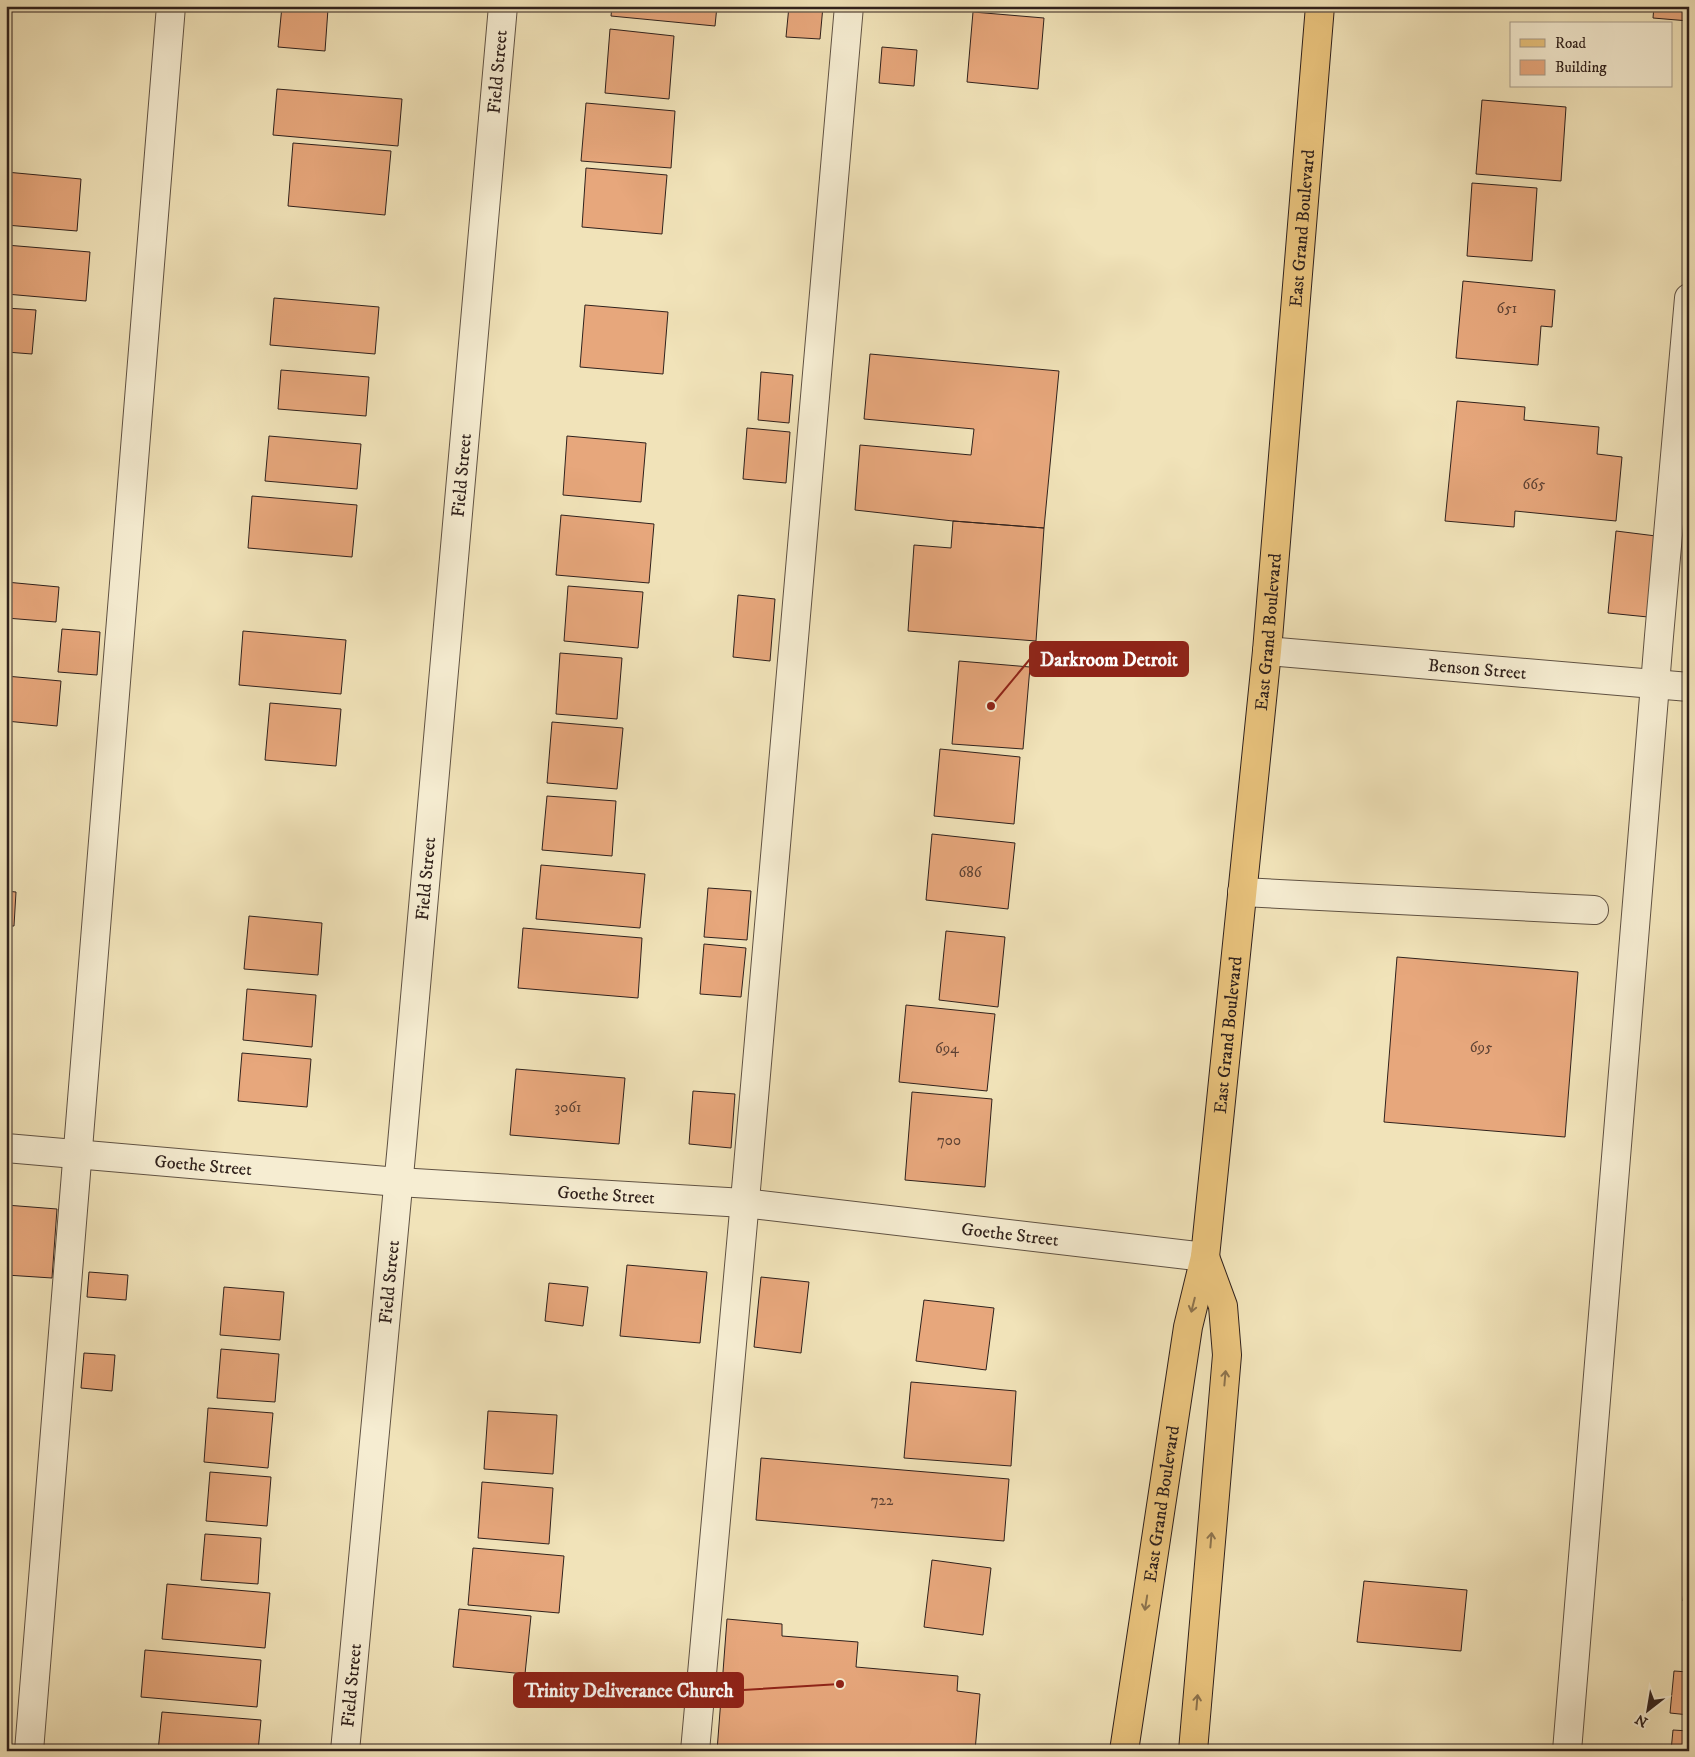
<svg xmlns="http://www.w3.org/2000/svg" width="1695" height="1757" font-family="'IM FELL DW Pica',serif">
	<style>
		.building { fill: #e7a77c; stroke: #30211c }
		.lines { fill: none; stroke-linecap: round; stroke-linejoin: round }
		.minor-casing { stroke: #605243; stroke-width: 30 }
		.major-casing { stroke: #30211c; stroke-width: 30 }
		.minor { stroke: #f6edd2; stroke-width: 28 }
		.major { stroke: #e8c27c; stroke-width: 28 }
		.oneway { stroke: #8c724c }
		.labels { text-anchor: middle; stroke-width: 4.5; stroke-linejoin: round; paint-order: stroke }
		.number-label { font-size: 15px; fill: #5e4234 }
		.street-label { font-size: 18px; fill: #30211c; stroke: #f6edd2 }
		.leader { fill: none; stroke: #8f2418; stroke-width: 2 }
		.callout-dot { fill: #8f2418; stroke: #f6edd2; stroke-width: 2 }
		.callout { fill: #8f2418; stroke: #8f2418; stroke-width: 2 }
		.callout-label { font-size: 19px; text-anchor: middle; font-weight: bold; fill: #fff }
	</style>
	<rect width="100%" height="100%" fill="#f1e3b9"/>
	<filter id="stains"><feTurbulence type="fractalNoise" baseFrequency=".004" numOctaves="4"/><feColorMatrix values="0 0 0 0 .2 0 0 0 0 .09 0 0 0 0 .02 0 0 0 .5 -.17"/></filter>
	<radialGradient id="worn" r=".72"><stop offset=".6" stop-color="#630" stop-opacity="0"/><stop offset="1" stop-color="#630" stop-opacity=".3"/></radialGradient>
	<!-- building -->
	<path class="building" d="M 282,6 L 328,9 L 325,51 L 278,47 Z
		M 612,6 L 717,6 L 715,26 L 611,16 Z
		M 789,6 L 823,6 L 820,39 L 786,37 Z
		M 1544,6 L 1568,6 L 1568,8 Z
		M 1654,6 L 1689,6 L 1689,21 L 1653,18 Z
		M 973,12 L 1044,18 L 1038,89 L 967,82 Z
		M 610,29 L 674,36 L 669,99 L 605,93 Z
		M 882,47 L 917,50 L 914,86 L 879,83 Z
		M 277,89 L 402,99 L 398,146 L 273,135 Z
		M 1482,100 L 1566,107 L 1561,181 L 1476,174 Z
		M 586,103 L 675,111 L 671,168 L 581,161 Z
		M 293,143 L 391,151 L 385,215 L 288,206 Z
		M 586,168 L 667,175 L 662,234 L 582,227 Z
		M 6,172 L 81,179 L 77,231 L 6,225 Z
		M 1472,183 L 1537,188 L 1532,261 L 1467,256 Z
		M 6,245 L 90,252 L 86,301 L 6,294 Z
		M 1463,281 L 1555,290 L 1552,327 L 1541,326 L 1538,365 L 1456,358 Z
		M 274,298 L 379,307 L 375,354 L 270,345 Z
		M 585,305 L 668,312 L 663,374 L 580,367 Z
		M 6,308 L 36,310 L 32,354 L 6,352 Z
		M 870,354 L 1059,371 L 1044,528 L 953,521 L 855,510 L 860,445 L 971,455 L 974,429 L 864,419 Z
		M 281,370 L 369,377 L 366,416 L 278,409 Z
		M 761,372 L 793,375 L 789,423 L 758,420 Z
		M 1457,401 L 1525,407 L 1524,420 L 1599,427 L 1597,454 L 1622,457 L 1616,521 L 1515,511 L 1514,527 L 1445,521 Z
		M 747,428 L 790,432 L 786,483 L 743,479 Z
		M 269,436 L 361,444 L 357,489 L 265,481 Z
		M 567,436 L 646,443 L 641,502 L 563,495 Z
		M 252,496 L 357,505 L 352,557 L 248,548 Z
		M 561,515 L 654,524 L 649,583 L 556,575 Z
		M 953,521 L 1044,528 L 1036,641 L 908,631 L 914,545 L 951,548 Z
		M 1616,531 L 1656,536 L 1648,617 L 1608,613 Z
		M 1689,572 L 1689,609 L 1685,608 Z
		M 6,582 L 59,587 L 56,622 L 6,618 Z
		M 568,586 L 643,592 L 638,648 L 564,641 Z
		M 738,595 L 775,599 L 770,661 L 733,657 Z
		M 6,625 L 10,625 L 7,666 L 6,666 Z
		M 62,629 L 100,632 L 97,675 L 58,672 Z
		M 243,631 L 346,640 L 341,694 L 239,685 Z
		M 560,653 L 622,658 L 617,719 L 556,714 Z
		M 959,661 L 1030,667 L 1023,749 L 952,744 Z
		M 6,676 L 61,681 L 57,726 L 6,721 Z
		M 270,703 L 341,709 L 336,766 L 265,760 Z
		M 552,722 L 623,728 L 617,789 L 547,783 Z
		M 940,749 L 1020,757 L 1014,824 L 934,816 Z
		M 547,796 L 616,801 L 612,856 L 542,850 Z
		M 932,834 L 1015,843 L 1008,909 L 926,900 Z
		M 541,865 L 645,874 L 640,928 L 536,919 Z
		M 708,888 L 751,891 L 747,940 L 704,937 Z
		M 6,891 L 16,892 L 14,926 L 6,926 Z
		M 249,916 L 322,923 L 318,975 L 244,969 Z
		M 523,928 L 642,938 L 638,998 L 518,988 Z
		M 946,931 L 1005,937 L 998,1007 L 939,1000 Z
		M 704,944 L 746,948 L 741,997 L 700,994 Z
		M 1397,957 L 1578,972 L 1565,1137 L 1384,1122 Z
		M 247,989 L 316,995 L 312,1047 L 243,1040 Z
		M 906,1005 L 995,1014 L 987,1091 L 899,1082 Z
		M 242,1053 L 311,1059 L 307,1107 L 238,1101 Z
		M 516,1069 L 625,1078 L 619,1144 L 510,1135 Z
		M 693,1091 L 735,1094 L 731,1148 L 689,1144 Z
		M 912,1092 L 992,1099 L 985,1187 L 905,1180 Z
		M 6,1205 L 57,1209 L 52,1278 L 6,1275 Z
		M 627,1265 L 707,1272 L 700,1343 L 620,1336 Z
		M 89,1272 L 128,1275 L 126,1300 L 87,1297 Z
		M 761,1277 L 809,1282 L 801,1353 L 754,1347 Z
		M 549,1283 L 588,1287 L 583,1326 L 545,1321 Z
		M 224,1287 L 284,1292 L 280,1340 L 220,1335 Z
		M 924,1300 L 994,1308 L 986,1370 L 916,1361 Z
		M 221,1349 L 279,1354 L 275,1402 L 217,1398 Z
		M 84,1353 L 115,1355 L 112,1391 L 81,1388 Z
		M 911,1382 L 1016,1391 L 1011,1466 L 904,1458 Z
		M 208,1408 L 273,1413 L 268,1468 L 204,1462 Z
		M 488,1411 L 557,1415 L 553,1474 L 484,1469 Z
		M 761,1458 L 1009,1479 L 1004,1541 L 756,1520 Z
		M 210,1472 L 271,1477 L 267,1526 L 206,1521 Z
		M 482,1482 L 553,1488 L 549,1544 L 478,1538 Z
		M 205,1534 L 261,1538 L 258,1584 L 201,1580 Z
		M 1688,1544 L 1689,1544 L 1689,1602 L 1683,1601 Z
		M 473,1548 L 564,1556 L 559,1613 L 468,1605 Z
		M 932,1560 L 991,1568 L 983,1635 L 924,1627 Z
		M 1364,1581 L 1467,1590 L 1461,1651 L 1357,1642 Z
		M 167,1584 L 270,1593 L 265,1648 L 162,1639 Z
		M 459,1609 L 531,1616 L 525,1674 L 453,1667 Z
		M 727,1619 L 782,1624 L 782,1636 L 858,1642 L 856,1667 L 958,1676 L 957,1691 L 980,1694 L 975,1751 L 717,1751 Z
		M 145,1650 L 261,1660 L 257,1707 L 141,1697 Z
		M 1674,1671 L 1689,1672 L 1689,1715 L 1670,1713 Z
		M 162,1712 L 261,1720 L 258,1751 L 158,1751 Z
		M 1673,1730 L 1689,1731 L 1689,1751 L 1671,1751 Z"/>
	<g class="lines">
		<!-- minor casing -->
		<g class="minor-casing">
			<g id="minor">
				<path id="s1" d="M 1267,651 L 1689,687"/>
				<path d="M 1242,892 L 1594,910"/>
				<path id="s2" d="M 6,1148 L 398,1182 L 744,1203 L 1205,1257"/>
				<path d="M 29,1751 L 171,6"/>
				<path id="s3" d="M 345,1751 L 402,1144 L 503,6"/>
				<path d="M 695,1751 L 747,1178 L 849,6"/>
				<path d="M 1567,1751 L 1659,636 L 1689,298"/>
			</g>
		</g>
		<!-- major casing -->
		<g class="major-casing">
			<g id="major">
				<path id="s4" d="M 1124,1751 L 1188,1327 L 1205,1257 L 1267,651 L 1320,6"/>
				<path d="M 1193,1751 L 1227,1355 L 1223,1306 L 1205,1257"/>
			</g>
		</g>
		<!-- minor -->
		<use href="#minor" class="minor"/>
		<!-- major -->
		<use href="#major" class="major"/>
	</g>
	<!-- one-way arrows -->
	<defs><path id="oneway-shaft" d="M-6 0H5M1.5-3L5.5 0L1.5 3" fill="none" stroke-width="1.6" stroke-linecap="round" stroke-linejoin="round" transform="scale(1.25)"/></defs>
	<g class="oneway">
		<use href="#oneway-shaft" transform="translate(1193 1305) rotate(104)"/>
		<use href="#oneway-shaft" transform="translate(1225 1378) rotate(-85)"/>
		<use href="#oneway-shaft" transform="translate(1211 1540) rotate(-85)"/>
		<use href="#oneway-shaft" transform="translate(1146 1603) rotate(99)"/>
		<use href="#oneway-shaft" transform="translate(1197 1702) rotate(-85)"/>
	</g>
	<g class="labels">
		<!-- number labels -->
		<g class="number-label">
			<text x="1507" y="313">651</text>
			<text x="1534" y="489">665</text>
			<text x="970" y="877">686</text>
			<text x="1481" y="1052">695</text>
			<text x="947" y="1053">694</text>
			<text x="568" y="1112">3061</text>
			<text x="949" y="1145">700</text>
			<text x="882" y="1505">722</text>
		</g>
		<!-- street labels -->
		<g class="street-label">
			<text dy="6" stroke="none"><textPath href="#s3" startOffset="1686">Field Street</textPath></text>
			<text dy="6" stroke="none"><textPath href="#s4" startOffset="1534">East Grand Boulevard</textPath></text>
			<text dy="6" stroke="none"><textPath href="#s3" startOffset="1281">Field Street</textPath></text>
			<text dy="6" stroke="none"><textPath href="#s4" startOffset="1129">East Grand Boulevard</textPath></text>
			<text dy="6" stroke="none"><textPath href="#s1" startOffset="211">Benson Street</textPath></text>
			<text dy="6" stroke="none"><textPath href="#s3" startOffset="876">Field Street</textPath></text>
			<text dy="6" stroke="none"><textPath href="#s4" startOffset="724">East Grand Boulevard</textPath></text>
			<text dy="6" stroke="none"><textPath href="#s2" startOffset="198">Goethe Street</textPath></text>
			<text dy="6" stroke="none"><textPath href="#s2" startOffset="602">Goethe Street</textPath></text>
			<text dy="6" stroke="none"><textPath href="#s2" startOffset="1008">Goethe Street</textPath></text>
			<text dy="6" stroke="none"><textPath href="#s3" startOffset="471">Field Street</textPath></text>
			<text dy="6" stroke="none"><textPath href="#s4" startOffset="250">East Grand Boulevard</textPath></text>
			<text dy="6" stroke="none"><textPath href="#s3" startOffset="66">Field Street</textPath></text>
		</g>
	</g>
	<!-- callouts -->
	<path class="leader" d="M991 706L1030 659M840 1684L743 1690"/>
	<g class="callout-dot">
		<circle cx="991" cy="706" r="5"/>
		<circle cx="840" cy="1684" r="5"/>
	</g>
	<g class="callout">
		<rect x="1030" y="642" width="158" height="34" rx="5"/>
		<rect x="514" y="1673" width="229" height="34" rx="5"/>
	</g>
	<g class="callout-label">
		<text x="1109" y="666">Darkroom Detroit</text>
		<text x="629" y="1697">Trinity Deliverance Church</text>
	</g>
	<!-- margin -->
	<rect width="1695" height="1757" fill="none" stroke="#f1e3b9" stroke-width="25"/>
	<rect x="8" y="8" width="1680" height="1742" fill="none" stroke="#30211c" stroke-width="2.5"/>
	<rect x="12" y="12" width="1670" height="1732" fill="none" stroke="#30211c"/>
	<!-- legend -->
	<rect x="1510" y="22" width="162" height="65" fill="#f6edd2" stroke="#a79b89"/>
	<rect x="1520" y="39" width="25" height="8" fill="#e8c27c" stroke="#a79b89"/>
	<text x="1555" y="48" font-size="15" fill="#30211c">Road</text>
	<rect x="1520" y="60" width="25" height="15" fill="#e7a77c" stroke="#a79b89"/>
	<text x="1555" y="72" font-size="15" fill="#30211c">Building</text>
	<!-- north arrow -->
	<g transform="translate(1648 1710) rotate(211)" stroke="#f6edd2" stroke-width="4" paint-order="stroke">
	<path d="M0-4L9 19L0 12L-9 19Z" fill="#30211c"/>
	<text y="-8" font-size="14" font-weight="bold" text-anchor="middle" fill="#30211c">N</text>
	</g>
	<rect width="100%" height="100%" filter="url(#stains)"/>
	<rect width="100%" height="100%" fill="url(#worn)"/>
</svg>
